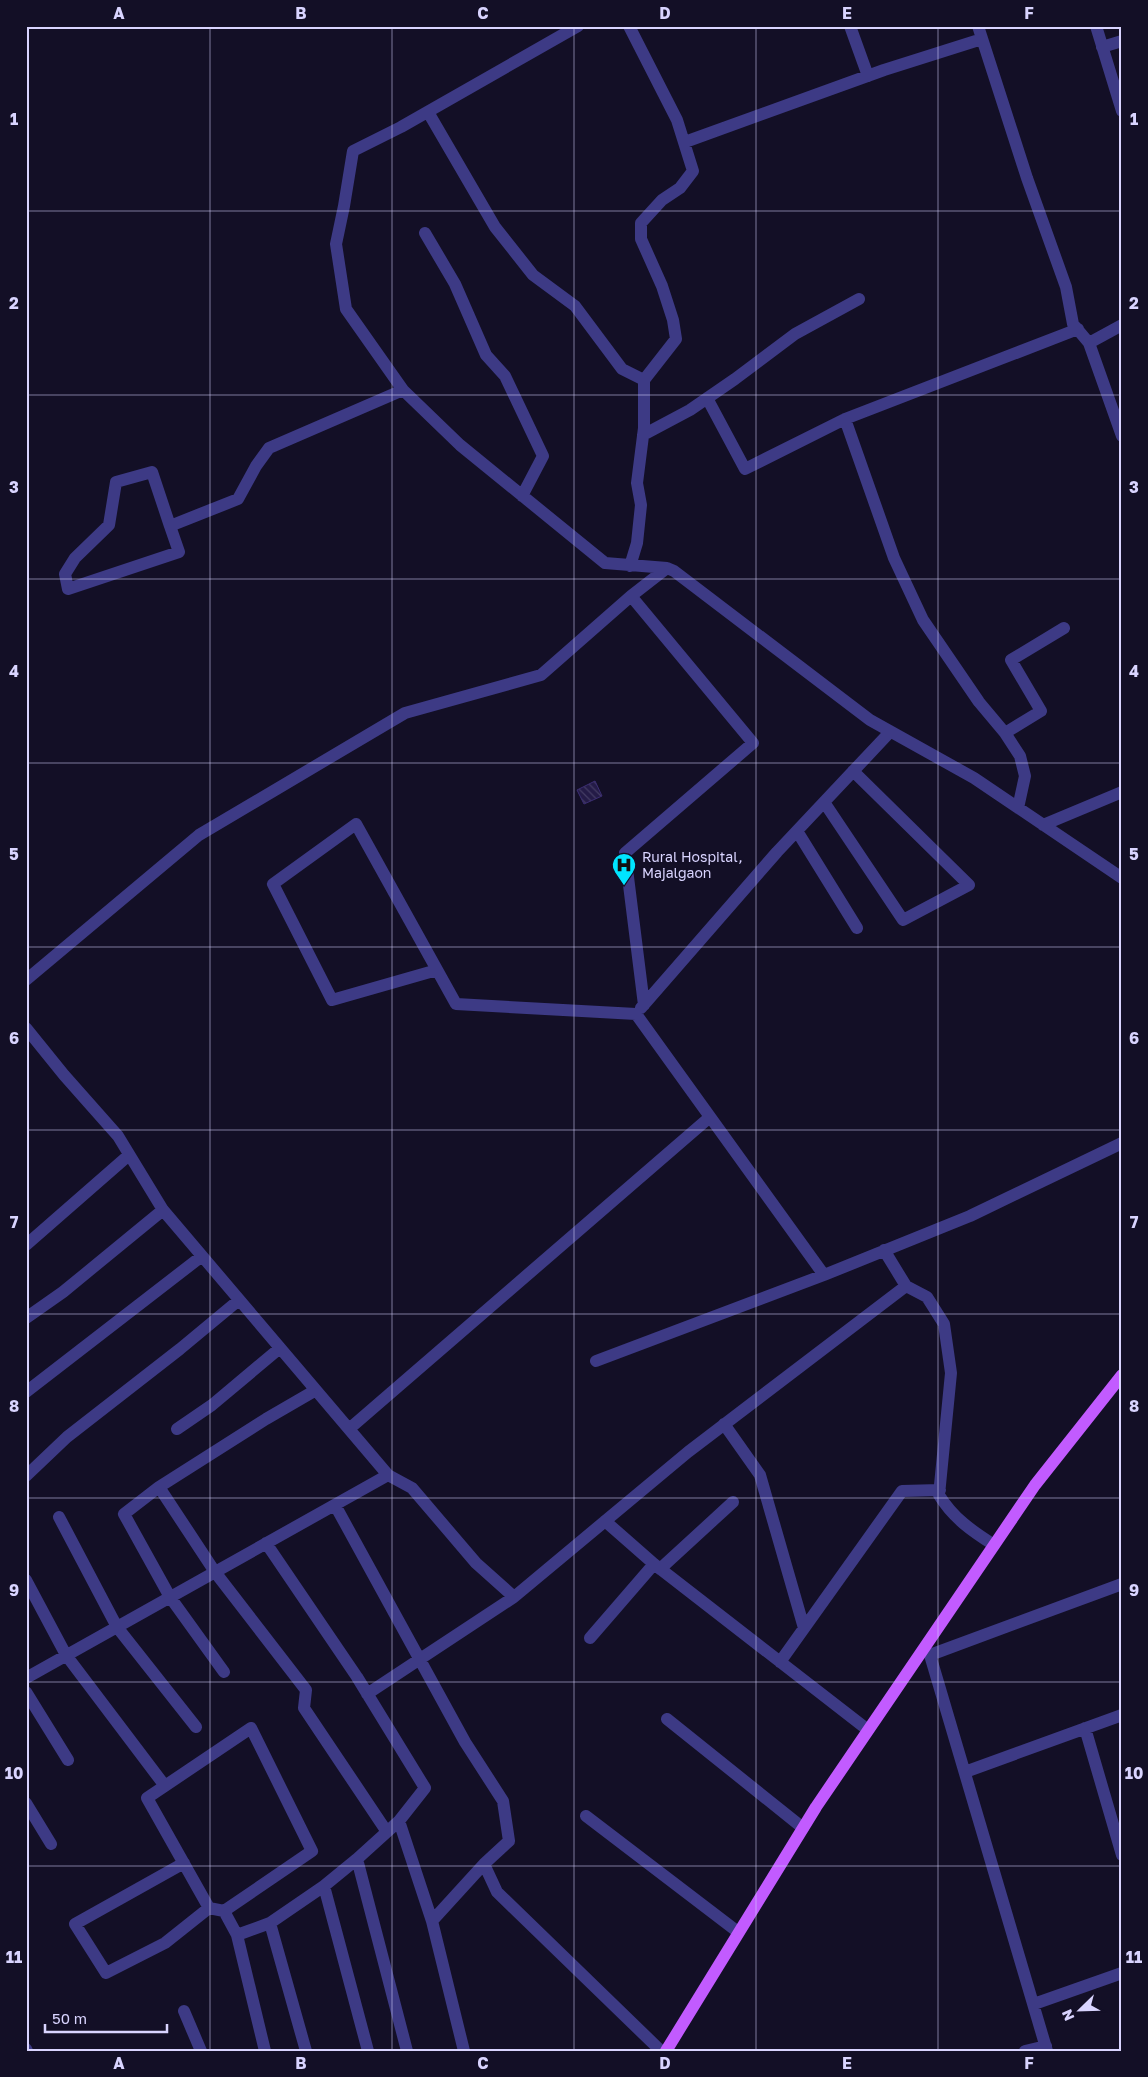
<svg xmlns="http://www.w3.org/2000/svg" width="1148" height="2077" font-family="'Golos Text',sans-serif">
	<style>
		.building { fill: url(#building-back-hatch); stroke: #3b2d73 }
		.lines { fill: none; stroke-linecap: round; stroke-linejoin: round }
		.minor { stroke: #3d3a85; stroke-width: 12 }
		.major { stroke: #c25bff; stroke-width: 12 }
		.grid { fill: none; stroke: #d9d4ff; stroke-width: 1; stroke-opacity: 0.55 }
		.labels { text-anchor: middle; stroke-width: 4; stroke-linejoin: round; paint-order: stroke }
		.poi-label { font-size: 14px; fill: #d9d4ff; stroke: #130f26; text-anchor: start }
		.neatline { fill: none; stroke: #d9d4ff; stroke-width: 2 }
		.grid-label { font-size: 16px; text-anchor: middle; font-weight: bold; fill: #d9d4ff }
	</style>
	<defs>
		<pattern id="building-back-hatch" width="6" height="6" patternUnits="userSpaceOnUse" patternTransform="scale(1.25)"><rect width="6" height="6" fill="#241b47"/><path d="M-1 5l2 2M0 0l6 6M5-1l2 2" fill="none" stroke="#433b63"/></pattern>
	</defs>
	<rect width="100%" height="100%" fill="#130f26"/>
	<!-- building -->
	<path class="building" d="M 595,781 L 602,796 L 584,804 L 577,790 Z"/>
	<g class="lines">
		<!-- minor -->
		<path class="minor" d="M 578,26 L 401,127 L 353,151 L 344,206 L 336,244 L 346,309 L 403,390 L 460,445 L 605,563 L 667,568
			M 629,26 L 677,120 L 693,171 L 680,188 L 662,200 L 641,223 L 641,239 L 662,286 L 673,320 L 676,339 L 644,380 L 644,428 L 637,483 L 641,505 L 637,543 L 630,566
			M 850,26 L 868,76
			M 978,26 L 1027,178 L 1066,287 L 1073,324 L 1089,343 L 1122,436
			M 1096,26 L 1122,111
			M 1102,47 L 1122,41
			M 428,112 L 495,227 L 533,275 L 575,306 L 622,369 L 644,380
			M 685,142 L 884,70 L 982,39
			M 425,233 L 455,284 L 486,355 L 505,376 L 543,456 L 522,496
			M 1089,343 L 1122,325
			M 707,398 L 745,469 L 845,419 L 1078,329
			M 845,419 L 894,558 L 923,620 L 979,702 L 1005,733 L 1020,756 L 1025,776 L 1018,808
			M 643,435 L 690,410 L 735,379 L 795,334 L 859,299
			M 170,526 L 179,552 L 68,589 L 65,574 L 75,558 L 109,525 L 116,482 L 152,472 L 170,526 L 238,499 L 256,466 L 269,448 L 403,390
			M 631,596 L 753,743 L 625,853 L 644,1005
			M 1005,733 L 1041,711 L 1011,660 L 1064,628
			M 824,802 L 903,920 L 969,885 L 853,771
			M 1043,825 L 1122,792
			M 797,831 L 857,928
			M 437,970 L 332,1000 L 273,884 L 356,824 L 456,1004 L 636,1014
			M 26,980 L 199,835 L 405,713 L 541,675 L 631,596 L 667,568 L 674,571 L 870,720 L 974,778 L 1122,878
			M 641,1008 L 777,852 L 890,732
			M 636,1014 L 824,1275
			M 26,1028 L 64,1075 L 118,1136 L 163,1210 L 388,1475 L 412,1488 L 476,1563 L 514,1597 L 688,1452 L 906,1286
			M 26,1245 L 129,1155
			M 884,1250 L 906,1286 L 927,1297 L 944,1324 L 951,1373 L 939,1495 C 953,1518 972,1531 994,1545
			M 26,1318 L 63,1292 L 163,1210
			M 596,1361 L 824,1275 L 970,1216 L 1122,1143
			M 316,1390 L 266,1419 L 159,1487 L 215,1572 L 306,1690 L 304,1708 L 387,1832
			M 26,1392 L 202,1256
			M 724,1424 L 760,1475 L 804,1628
			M 177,1429 L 212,1405 L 280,1348
			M 349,1429 L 710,1117
			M 26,1476 L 67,1437 L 180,1349 L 239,1300
			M 159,1487 L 124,1514 L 170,1597 L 224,1672
			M 335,1505 L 465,1742 L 503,1801 L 509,1841 L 484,1864 L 497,1892 L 661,2051
			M 59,1517 L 117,1627 L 196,1727
			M 605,1521 L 654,1564 L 868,1730
			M 266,1543 L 357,1677 L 425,1788 L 399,1821
			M 660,1569 L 733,1502
			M 26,1580 L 66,1655 L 165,1786
			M 590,1638 L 654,1564
			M 780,1662 L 902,1491 L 940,1490
			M 26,1678 L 388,1475
			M 26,1692 L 68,1760
			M 367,1694 L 514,1597
			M 667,1719 L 803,1828
			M 1085,1728 L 1122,1855
			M 965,1772 L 1122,1715
			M 26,1803 L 51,1844
			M 586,1816 L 738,1932
			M 357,1859 L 399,1821 L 432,1921
			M 184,1863 L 75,1924 L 106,1973 L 165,1943 L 209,1908
			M 224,1911 L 209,1908 L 147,1798 L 251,1728 L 312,1851 L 224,1911 L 237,1935 L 270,1923 L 324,1886
			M 270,1923 L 306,2051
			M 237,1935 L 265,2051
			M 1034,2004 L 1122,1973
			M 184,2011 L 201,2051
			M 26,2049 L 27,2051
			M 368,2051 L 324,1886 L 357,1859 L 407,2051
			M 464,2051 L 432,1921 L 484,1864
			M 1025,2051 L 1046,2046
			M 1047,2051 L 930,1655 L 1122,1584"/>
		<!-- major -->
		<path class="major" d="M 666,2051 L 816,1807 L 1035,1485 L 1122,1375"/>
	</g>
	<!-- grid -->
	<path class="grid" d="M 210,26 L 210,2051M 392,26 L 392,2051M 574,26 L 574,2051M 756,26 L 756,2051M 938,26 L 938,2051M 26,211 L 1122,211M 26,395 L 1122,395M 26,579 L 1122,579M 26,763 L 1122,763M 26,947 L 1122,947M 26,1130 L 1122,1130M 26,1314 L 1122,1314M 26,1498 L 1122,1498M 26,1682 L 1122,1682M 26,1866 L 1122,1866"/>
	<!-- icons -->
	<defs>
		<g id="hospital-pin" transform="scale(1.25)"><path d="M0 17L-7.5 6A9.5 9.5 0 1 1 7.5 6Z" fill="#00e5ff" stroke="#130f26"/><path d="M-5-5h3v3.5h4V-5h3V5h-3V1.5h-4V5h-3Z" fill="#111"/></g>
	</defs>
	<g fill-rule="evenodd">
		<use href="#hospital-pin" x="624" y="865"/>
	</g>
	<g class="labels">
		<!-- poi labels -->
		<g class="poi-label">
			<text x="642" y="862">Rural Hospital,<tspan x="642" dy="16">Majalgaon</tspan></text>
		</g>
	</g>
	<!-- border -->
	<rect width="1148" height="2077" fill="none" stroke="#130f26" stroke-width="55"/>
	<!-- north arrow -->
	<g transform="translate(1080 2010) rotate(247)" stroke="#130f26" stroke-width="4" paint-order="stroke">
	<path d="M0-4L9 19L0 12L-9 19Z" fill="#d9d4ff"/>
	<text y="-8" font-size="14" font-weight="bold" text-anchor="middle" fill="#d9d4ff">N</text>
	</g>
	<!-- scale -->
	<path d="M45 2024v8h122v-8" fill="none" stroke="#d9d4ff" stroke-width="2.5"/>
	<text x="52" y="2024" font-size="15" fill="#d9d4ff" stroke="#130f26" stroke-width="4" paint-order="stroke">50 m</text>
	<rect x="28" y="28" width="1092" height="2022" class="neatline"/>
	<g class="grid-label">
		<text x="119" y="19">A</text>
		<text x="301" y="19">B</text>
		<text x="483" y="19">C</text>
		<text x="665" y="19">D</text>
		<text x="847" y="19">E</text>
		<text x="1029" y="19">F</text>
		<text x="14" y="125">1</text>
		<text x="1134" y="125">1</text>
		<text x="14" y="309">2</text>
		<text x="1134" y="309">2</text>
		<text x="14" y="493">3</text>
		<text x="1134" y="493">3</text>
		<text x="14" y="677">4</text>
		<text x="1134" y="677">4</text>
		<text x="14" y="860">5</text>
		<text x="1134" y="860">5</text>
		<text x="14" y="1044">6</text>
		<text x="1134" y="1044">6</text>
		<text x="14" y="1228">7</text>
		<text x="1134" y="1228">7</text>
		<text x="14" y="1412">8</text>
		<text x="1134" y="1412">8</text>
		<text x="14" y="1596">9</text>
		<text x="1134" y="1596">9</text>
		<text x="14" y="1779">10</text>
		<text x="1134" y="1779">10</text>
		<text x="14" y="1963">11</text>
		<text x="1134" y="1963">11</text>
		<text x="119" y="2069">A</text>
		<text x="301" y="2069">B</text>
		<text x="483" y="2069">C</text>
		<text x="665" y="2069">D</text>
		<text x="847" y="2069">E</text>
		<text x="1029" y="2069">F</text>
	</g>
</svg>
